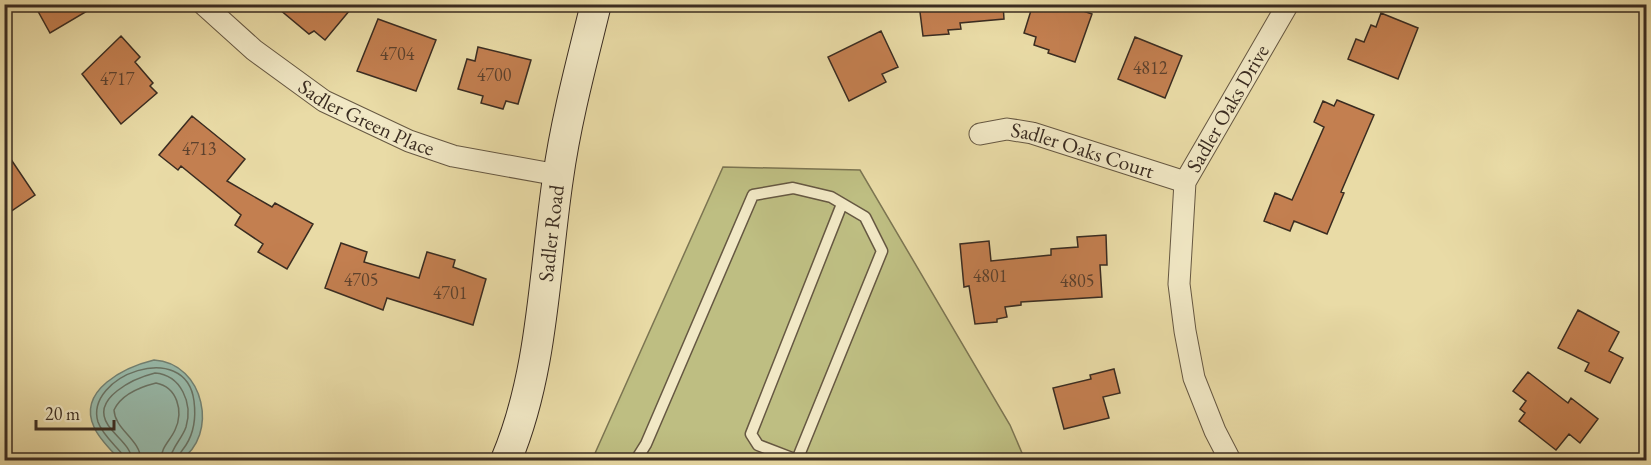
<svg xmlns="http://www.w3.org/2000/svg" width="1651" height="465" font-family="'EB Garamond',serif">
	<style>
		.green { fill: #bebe82; stroke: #7c7552; stroke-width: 1.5 }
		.water { fill: #98bbac; stroke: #728274; stroke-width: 1.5 }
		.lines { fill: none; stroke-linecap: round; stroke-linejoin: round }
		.shore { stroke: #697466; stroke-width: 1.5 }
		.building { fill: #c37f50; stroke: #3a2c21; stroke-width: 1.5 }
		.lane-casing { stroke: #665842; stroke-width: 13 }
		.street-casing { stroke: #665842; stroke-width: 23 }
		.secondary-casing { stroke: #3a2c21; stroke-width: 32 }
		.lane { stroke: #f1e8c5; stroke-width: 10 }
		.street { stroke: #f1e8c5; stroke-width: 21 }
		.secondary { stroke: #f1e8c5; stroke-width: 30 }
		.labels { text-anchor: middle; stroke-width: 4.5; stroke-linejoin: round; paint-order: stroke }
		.number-label { font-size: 18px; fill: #5c412d }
		.street-label { font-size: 21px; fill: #3a2c21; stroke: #f1e8c5 }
	</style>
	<rect width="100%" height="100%" fill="#e9dba6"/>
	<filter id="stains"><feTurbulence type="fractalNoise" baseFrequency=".00333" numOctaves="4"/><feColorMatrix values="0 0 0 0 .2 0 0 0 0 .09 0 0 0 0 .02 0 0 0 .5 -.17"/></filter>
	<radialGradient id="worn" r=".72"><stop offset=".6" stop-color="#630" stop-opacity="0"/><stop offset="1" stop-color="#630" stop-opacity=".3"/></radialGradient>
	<!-- green -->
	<path class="green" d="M 723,167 L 860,170 L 1010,425 L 1025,460 L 592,460 Z"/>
	<!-- water -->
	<path class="water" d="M 154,360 C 205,363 219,436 180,460 L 120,460 C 112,451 99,439 94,427 C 77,390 125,367 154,360 Z"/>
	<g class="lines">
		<!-- shore -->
		<path class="shore" d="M 124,460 L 123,455 C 115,445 102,434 98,422 C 84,376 186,338 194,401 C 196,417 195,431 186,445 C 183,450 178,454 178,460
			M 132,460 C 131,446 116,437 108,425 C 90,398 135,378 155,373 C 181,375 193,403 186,427 C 182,439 171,448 170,460
			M 141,460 C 140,439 115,430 114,410 C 121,395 140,387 156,383 C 177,387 184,411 175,430 C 170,441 161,447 161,460"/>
	</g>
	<!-- building -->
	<path class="building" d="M 34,4 L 99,4 L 50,33 Z
		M 273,4 L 355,4 L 325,40 L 314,31 L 309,34 Z
		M 919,4 L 1003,4 L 1004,19 L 960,23 L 961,29 L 948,30 L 949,34 L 923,36 Z
		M 1033,4 L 1063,4 L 1092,14 L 1075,62 L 1048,53 L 1049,50 L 1034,45 L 1036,37 L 1024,33 Z
		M 1381,13 L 1418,28 L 1398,79 L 1348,59 L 1356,39 L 1364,42 L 1371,25 L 1376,27 Z
		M 378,19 L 436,40 L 416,91 L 357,71 Z
		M 881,31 L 898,67 L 882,74 L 886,82 L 849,101 L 828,57 Z
		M 121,36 L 140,57 L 135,62 L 153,83 L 150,86 L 157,93 L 121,124 L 82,74 Z
		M 1135,37 L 1182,56 L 1165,98 L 1118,79 Z
		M 478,47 L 531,60 L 518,104 L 506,101 L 503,109 L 481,103 L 483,96 L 458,89 L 467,59 L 475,61 Z
		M 1337,100 L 1374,115 L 1341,192 L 1344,193 L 1327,234 L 1294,221 L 1290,231 L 1264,221 L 1275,193 L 1292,200 L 1324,127 L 1314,122 L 1323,101 L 1334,106 Z
		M 192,116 L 245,159 L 227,181 L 272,207 L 275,203 L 313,224 L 287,269 L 258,252 L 263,244 L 235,225 L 241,215 L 181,166 L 178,170 L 159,155 Z
		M 4,149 L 35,195 L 4,216 Z
		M 1106,235 L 1107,265 L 1100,265 L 1102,297 L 1021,302 L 1021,305 L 1005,307 L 1007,317 L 997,319 L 997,322 L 975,324 L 969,286 L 964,287 L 960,244 L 989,241 L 991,261 L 1051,255 L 1051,249 L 1078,247 L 1077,237 Z
		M 341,243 L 367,252 L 364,262 L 419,278 L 427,252 L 455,260 L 453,267 L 486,279 L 473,325 L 387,298 L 383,310 L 325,288 Z
		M 1578,310 L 1619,332 L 1609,351 L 1623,358 L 1610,383 L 1585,371 L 1589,363 L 1558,348 Z
		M 1114,369 L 1120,393 L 1103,397 L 1109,418 L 1064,429 L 1053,388 L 1091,379 L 1090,375 Z
		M 1528,372 L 1568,403 L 1571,398 L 1598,419 L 1580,443 L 1569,434 L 1556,450 L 1519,421 L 1525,413 L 1520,409 L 1526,401 L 1513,391 Z"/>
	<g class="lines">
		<!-- lane casing -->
		<g class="lane-casing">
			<path id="lane" d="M 636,460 L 646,444 L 753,195 L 793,188 L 831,197 L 865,217 L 882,251 L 797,460
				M 797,460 L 758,445 L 751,434 L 842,204"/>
		</g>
		<!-- street casing -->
		<g class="street-casing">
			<g id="street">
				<path id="s1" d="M 203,4 L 254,50 L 324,101 L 409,141 L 453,156 L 558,175"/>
				<path id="s2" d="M 980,134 L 1007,129 L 1032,133 L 1185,182"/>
				<path id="s3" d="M 1230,460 L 1215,431 L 1194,378 L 1185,331 L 1179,284 L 1185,182 L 1288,4"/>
			</g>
		</g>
		<!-- secondary casing -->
		<g class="secondary-casing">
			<g id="secondary">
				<path id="s4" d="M 506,460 C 543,373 544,272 558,178 C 566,120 582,61 596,4"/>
			</g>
		</g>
		<!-- lane -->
		<use href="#lane" class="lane"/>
		<!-- street -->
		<use href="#street" class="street"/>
		<!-- secondary -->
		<use href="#secondary" class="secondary"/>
	</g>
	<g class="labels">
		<!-- number labels -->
		<g class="number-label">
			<text x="397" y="60">4704</text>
			<text x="1150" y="74">4812</text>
			<text x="494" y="81">4700</text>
			<text x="117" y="85">4717</text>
			<text x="199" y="155">4713</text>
			<text x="990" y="282">4801</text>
			<text x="361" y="286">4705</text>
			<text x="1077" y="287">4805</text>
			<text x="450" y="299">4701</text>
		</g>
		<!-- street labels -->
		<g class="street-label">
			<text dy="7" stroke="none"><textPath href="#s3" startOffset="372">Sadler Oaks Drive</textPath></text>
			<text dy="7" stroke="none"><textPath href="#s1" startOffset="201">Sadler Green Place</textPath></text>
			<text dy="7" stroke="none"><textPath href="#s2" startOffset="106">Sadler Oaks Court</textPath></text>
			<text dy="7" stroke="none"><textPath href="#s4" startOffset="232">Sadler Road</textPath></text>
		</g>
	</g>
	<!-- margin -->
	<rect width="1651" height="465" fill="none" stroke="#e9dba6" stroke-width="24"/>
	<rect x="6" y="6" width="1639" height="453" fill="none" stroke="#3a2c21" stroke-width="3"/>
	<rect x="12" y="12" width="1627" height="441" fill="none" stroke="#3a2c21" stroke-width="1.5"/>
	<!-- scale -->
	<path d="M36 420v9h78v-9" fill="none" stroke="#3a2c21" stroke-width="3"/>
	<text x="45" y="420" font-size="18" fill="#3a2c21" stroke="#f1e8c5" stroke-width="4.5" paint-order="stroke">20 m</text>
	<rect width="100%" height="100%" filter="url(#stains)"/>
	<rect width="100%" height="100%" fill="url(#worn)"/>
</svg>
